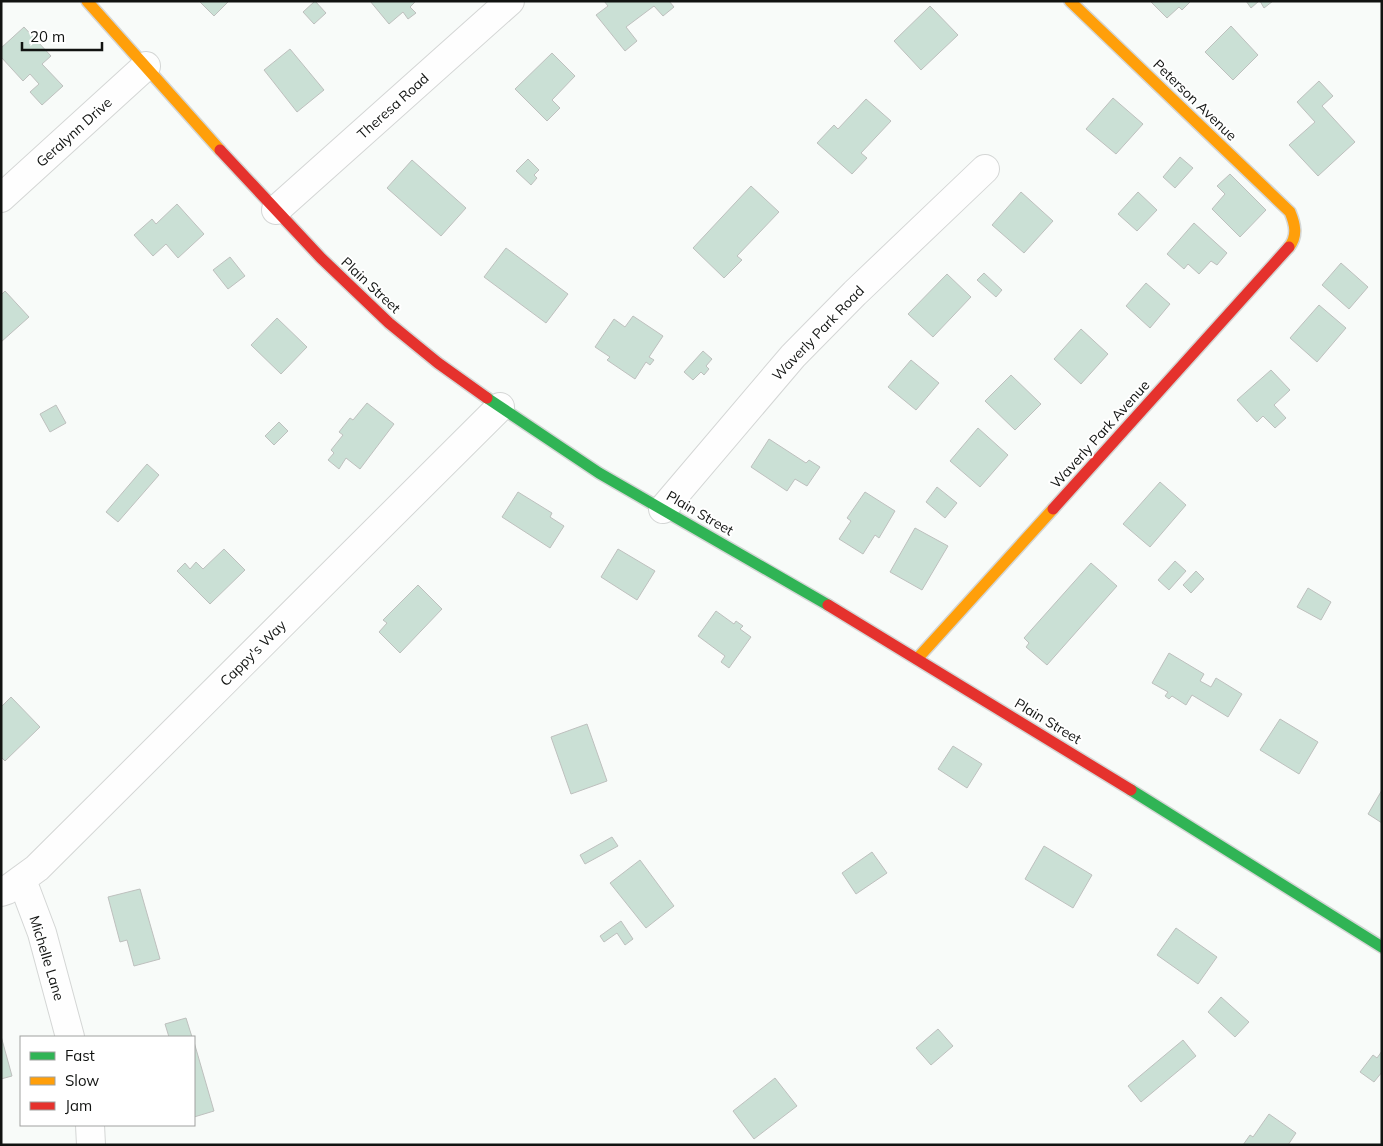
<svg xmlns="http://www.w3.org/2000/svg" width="1383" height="1146" font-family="Mulish,sans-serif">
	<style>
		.building { fill: #cae0d5; stroke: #bec0be }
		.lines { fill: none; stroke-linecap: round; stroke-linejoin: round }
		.street-casing { stroke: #d4d6d5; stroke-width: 30 }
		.fast-casing { stroke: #d4d6d5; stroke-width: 14 }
		.slow-casing { stroke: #d4d6d5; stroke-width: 14 }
		.jam-casing { stroke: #d4d6d5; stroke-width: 14 }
		.street { stroke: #fefefe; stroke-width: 28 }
		.fast { stroke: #30b455; stroke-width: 11 }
		.slow { stroke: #ff9f0a; stroke-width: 11 }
		.jam { stroke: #e5322d; stroke-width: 11 }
		.labels { text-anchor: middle; stroke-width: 4; stroke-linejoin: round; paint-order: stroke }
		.street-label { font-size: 14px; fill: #111311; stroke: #fff }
	</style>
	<rect width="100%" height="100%" fill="#f8fbf9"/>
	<!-- building -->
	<path class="building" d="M 199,1 L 229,1 L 214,16 Z
		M 315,1 L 326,13 L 314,24 L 303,12 Z
		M 370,1 L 416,1 L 410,7 L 416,13 L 408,19 L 403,12 L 389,24 Z
		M 604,1 L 669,1 L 674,7 L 663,16 L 654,6 L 626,27 L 637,41 L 625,51 L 596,15 L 608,6 Z
		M 1191,1 L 1182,10 L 1179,7 L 1167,18 L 1151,2 Z
		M 1246,1 L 1259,1 L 1251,8 Z
		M 1260,1 L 1273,1 L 1264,8 Z
		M 930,6 L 958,35 L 921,70 L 894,41 Z
		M 1231,26 L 1258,55 L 1233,80 L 1205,52 Z
		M 24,27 L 51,56 L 42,64 L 63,86 L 42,105 L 30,92 L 39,84 L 30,74 L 23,81 L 1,57 L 1,48 Z
		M 290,49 L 324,90 L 297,112 L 264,70 Z
		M 552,53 L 575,76 L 552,100 L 560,108 L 547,121 L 515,89 Z
		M 1319,81 L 1333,96 L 1322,106 L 1355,142 L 1318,176 L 1289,145 L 1315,122 L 1297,102 Z
		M 1113,98 L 1143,124 L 1116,154 L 1086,129 Z
		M 866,99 L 891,121 L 861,153 L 867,158 L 852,174 L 817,143 L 834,125 L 838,129 Z
		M 1180,157 L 1193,168 L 1175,188 L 1163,177 Z
		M 528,159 L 539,170 L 534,175 L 537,178 L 531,185 L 516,171 Z
		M 412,160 L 466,208 L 441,236 L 387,188 Z
		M 1230,174 L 1266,210 L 1240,237 L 1212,209 L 1225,194 L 1217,186 Z
		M 751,186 L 779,212 L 737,256 L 742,260 L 724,278 L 693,248 Z
		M 1021,192 L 1053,221 L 1024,253 L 992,225 Z
		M 1138,192 L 1157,210 L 1137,231 L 1118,214 Z
		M 177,204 L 204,234 L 178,258 L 166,244 L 153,256 L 134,235 L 152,219 L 156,224 Z
		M 1194,223 L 1227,253 L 1217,265 L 1211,261 L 1199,274 L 1188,264 L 1184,269 L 1167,254 Z
		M 506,248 L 568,294 L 546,323 L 484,277 Z
		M 230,257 L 245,276 L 228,289 L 213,270 Z
		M 1341,263 L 1368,287 L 1349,309 L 1322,285 Z
		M 984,273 L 1002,290 L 996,297 L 977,280 Z
		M 947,274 L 971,297 L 933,337 L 908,314 Z
		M 1146,283 L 1170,304 L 1150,328 L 1126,306 Z
		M 5,291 L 29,317 L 1,342 L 1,295 Z
		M 1319,305 L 1346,328 L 1317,362 L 1290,338 Z
		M 633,316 L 663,336 L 649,357 L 654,360 L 650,365 L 646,362 L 635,379 L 607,360 L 610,357 L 595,347 L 614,319 L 625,327 Z
		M 277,318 L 307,347 L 281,374 L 251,345 Z
		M 1081,329 L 1108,354 L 1081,384 L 1054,359 Z
		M 703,351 L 712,359 L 706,366 L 709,369 L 704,375 L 701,372 L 693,380 L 684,372 Z
		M 911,360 L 939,383 L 916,410 L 888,387 Z
		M 1271,370 L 1290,390 L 1274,405 L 1286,418 L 1275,428 L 1263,416 L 1257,422 L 1237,400 Z
		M 1011,375 L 1041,404 L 1015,430 L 985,401 Z
		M 367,403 L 394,424 L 360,469 L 346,458 L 339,469 L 328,460 L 334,453 L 331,450 L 343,435 L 339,432 L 350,418 L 353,420 Z
		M 56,405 L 66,423 L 50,432 L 40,414 Z
		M 279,422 L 288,431 L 274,445 L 265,436 Z
		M 978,428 L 1008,455 L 980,487 L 950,461 Z
		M 769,439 L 806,463 L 809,460 L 820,467 L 807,486 L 795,479 L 787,491 L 751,467 Z
		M 147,464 L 159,475 L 118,522 L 106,512 Z
		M 1160,482 L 1186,505 L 1150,547 L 1123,524 Z
		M 937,487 L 957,503 L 945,518 L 926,502 Z
		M 518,492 L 552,513 L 550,517 L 564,526 L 550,548 L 502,517 Z
		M 865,492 L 895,511 L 879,538 L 875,535 L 863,554 L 839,539 L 851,521 L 847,518 Z
		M 915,528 L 948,546 L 922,590 L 890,572 Z
		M 224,549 L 245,570 L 210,604 L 177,571 L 185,563 L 190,569 L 196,562 L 203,569 Z
		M 618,549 L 655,571 L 637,600 L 601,577 Z
		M 1175,561 L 1186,571 L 1169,590 L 1158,580 Z
		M 1091,563 L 1117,586 L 1047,665 L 1026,647 L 1029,643 L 1024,638 Z
		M 1196,571 L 1204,579 L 1191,593 L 1183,585 Z
		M 418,585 L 442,609 L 400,653 L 379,632 L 387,623 L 383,620 Z
		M 1308,588 L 1331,602 L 1321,620 L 1297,607 Z
		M 716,611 L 734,624 L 736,621 L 743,626 L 740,629 L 751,637 L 729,668 L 721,662 L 725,656 L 698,636 Z
		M 1169,653 L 1204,674 L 1200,681 L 1211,687 L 1216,678 L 1242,694 L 1228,717 L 1192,695 L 1186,705 L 1172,696 L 1169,699 L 1165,696 L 1168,692 L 1152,683 Z
		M 11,697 L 40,727 L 5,761 L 1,757 L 1,707 Z
		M 1280,719 L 1318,742 L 1299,774 L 1260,750 Z
		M 587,724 L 607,781 L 571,794 L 551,737 Z
		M 953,746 L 982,764 L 967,788 L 938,769 Z
		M 1382,790 L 1382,823 L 1368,814 Z
		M 612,837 L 618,846 L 585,864 L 580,855 Z
		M 1044,846 L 1092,875 L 1073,908 L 1025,879 Z
		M 872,852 L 887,873 L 856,894 L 842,873 Z
		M 640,860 L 674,906 L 646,928 L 610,883 Z
		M 140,889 L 160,959 L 134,966 L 127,940 L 120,942 L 108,897 Z
		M 621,921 L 633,939 L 625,945 L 617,933 L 604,942 L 600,936 Z
		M 1176,928 L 1217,957 L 1198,984 L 1157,955 Z
		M 1221,997 L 1249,1022 L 1235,1037 L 1208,1012 Z
		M 186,1018 L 192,1037 L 169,1037 L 165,1024 Z
		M 938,1029 L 953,1046 L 931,1065 L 916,1048 Z
		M 1,1036 L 12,1076 L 1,1079 Z
		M 1183,1040 L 1196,1056 L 1141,1102 L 1128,1086 Z
		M 194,1042 L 214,1111 L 194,1117 Z
		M 1382,1051 L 1382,1072 L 1374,1082 L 1360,1072 L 1373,1055 L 1377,1058 Z
		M 775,1078 L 797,1106 L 754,1139 L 733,1111 Z
		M 1269,1114 L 1296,1133 L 1288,1145 L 1243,1145 L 1250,1135 L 1253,1137 Z"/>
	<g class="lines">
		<!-- street casing -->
		<g class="street-casing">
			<path id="street" d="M 1,198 L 146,66
				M 276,210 L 510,1
				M 663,509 L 793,356 L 855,293 L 985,169
				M 22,880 L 42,933 L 70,1037
				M 1,892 L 7,890 L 37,868 L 500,407
				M 90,1125 L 91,1145"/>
		</g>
		<!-- fast casing -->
		<g class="fast-casing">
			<path id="fast" d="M 487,398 L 599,473 L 828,605
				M 1131,790 L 1382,947"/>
		</g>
		<!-- slow casing -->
		<g class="slow-casing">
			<path id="slow" d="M 87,1 L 220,150
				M 1070,1 L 1290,212 C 1295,224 1298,236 1289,247
				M 917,659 L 1053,509"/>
		</g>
		<!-- jam casing -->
		<g class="jam-casing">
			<path id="jam" d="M 220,150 L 321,258 L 389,323 L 438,363 L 487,398
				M 1053,509 L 1289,247
				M 828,605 L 1131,790"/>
		</g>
		<!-- street -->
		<use href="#street" class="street"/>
		<!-- fast -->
		<use href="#fast" class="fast"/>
		<!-- slow -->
		<use href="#slow" class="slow"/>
		<!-- jam -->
		<use href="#jam" class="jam"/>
	</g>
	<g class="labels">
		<!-- street labels -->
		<g class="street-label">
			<text transform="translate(1195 100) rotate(44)" y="5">Peterson Avenue</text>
			<text transform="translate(393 106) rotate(-42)" y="5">Theresa Road</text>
			<text transform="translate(74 132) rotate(-42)" y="5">Geralynn Drive</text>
			<text transform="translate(371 285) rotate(43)" y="5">Plain Street</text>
			<text transform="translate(818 333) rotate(-46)" y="5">Waverly Park Road</text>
			<text transform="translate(1100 434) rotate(-48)" y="5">Waverly Park Avenue</text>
			<text transform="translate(700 513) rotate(30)" y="5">Plain Street</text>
			<text transform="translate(253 653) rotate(-45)" y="5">Cappy's Way</text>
			<text transform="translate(1048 721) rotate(31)" y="5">Plain Street</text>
			<text transform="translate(47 958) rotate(73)" y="5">Michelle Lane</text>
		</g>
	</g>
	<!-- border -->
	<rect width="1383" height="1146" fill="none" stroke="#111311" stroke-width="5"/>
	<!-- legend -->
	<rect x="20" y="1036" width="175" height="90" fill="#ffffff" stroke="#a0a1a0"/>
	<rect x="30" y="1052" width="25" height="8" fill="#30b455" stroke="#a0a1a0"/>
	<text x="65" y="1061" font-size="15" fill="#111311">Fast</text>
	<rect x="30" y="1077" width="25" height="8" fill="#ff9f0a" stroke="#a0a1a0"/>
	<text x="65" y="1086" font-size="15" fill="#111311">Slow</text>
	<rect x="30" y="1102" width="25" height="8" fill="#e5322d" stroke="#a0a1a0"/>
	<text x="65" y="1111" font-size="15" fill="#111311">Jam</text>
	<!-- scale -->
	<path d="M22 42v8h80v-8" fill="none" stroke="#111311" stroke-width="2.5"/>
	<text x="30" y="42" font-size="15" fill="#111311" stroke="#ffffff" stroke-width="4" paint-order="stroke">20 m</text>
</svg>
